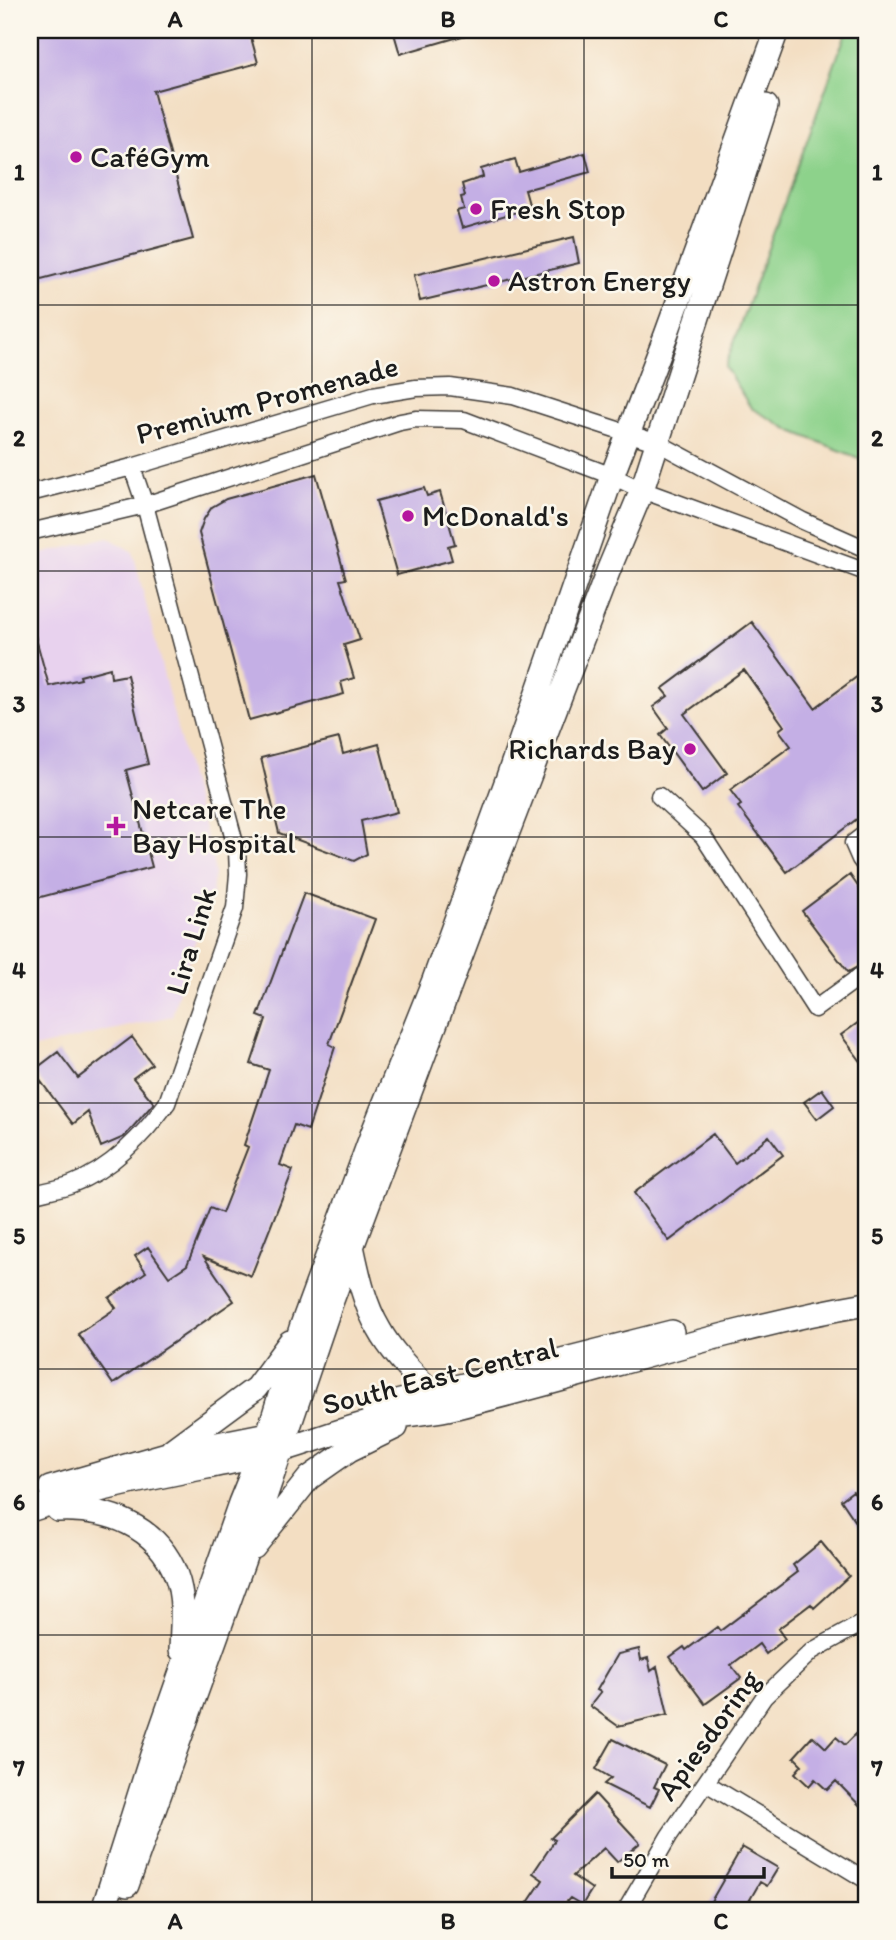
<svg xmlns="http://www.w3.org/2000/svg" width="896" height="1940" font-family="Itim,sans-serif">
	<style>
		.built { fill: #e8d2ee }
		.green { fill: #8dd28b; stroke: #547754; stroke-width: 2 }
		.building { fill: #c4afe5 }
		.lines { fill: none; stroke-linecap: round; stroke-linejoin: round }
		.street-casing { stroke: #3c3935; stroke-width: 19 }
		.secondary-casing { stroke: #3c3935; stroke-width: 26 }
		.street { stroke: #fff; stroke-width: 16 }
		.secondary { stroke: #fff; stroke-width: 23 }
		.grid { fill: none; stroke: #1c1c1c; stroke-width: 2; stroke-opacity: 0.55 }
		.poi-dot { fill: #b5179e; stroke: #fbf7ec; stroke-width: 2.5 }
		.labels { text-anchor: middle; stroke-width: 5; stroke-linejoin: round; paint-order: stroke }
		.poi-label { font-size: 30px; fill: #1c1c1c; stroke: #fbf7ec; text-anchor: start }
		.street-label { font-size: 30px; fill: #1c1c1c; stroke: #fbf7ec }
		.neatline { fill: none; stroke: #1c1c1c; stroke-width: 2.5 }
		.grid-label { font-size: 23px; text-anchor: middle; font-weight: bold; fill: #1c1c1c }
	</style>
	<rect width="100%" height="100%" fill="#fbf7ec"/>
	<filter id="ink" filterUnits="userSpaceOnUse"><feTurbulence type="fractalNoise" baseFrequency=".0143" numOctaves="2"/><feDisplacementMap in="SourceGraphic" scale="14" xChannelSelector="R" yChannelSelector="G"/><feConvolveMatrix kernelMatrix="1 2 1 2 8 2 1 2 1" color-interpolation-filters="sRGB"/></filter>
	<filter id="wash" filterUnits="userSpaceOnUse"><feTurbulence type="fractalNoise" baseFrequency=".00686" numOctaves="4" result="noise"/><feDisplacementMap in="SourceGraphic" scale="28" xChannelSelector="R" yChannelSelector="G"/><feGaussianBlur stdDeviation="1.57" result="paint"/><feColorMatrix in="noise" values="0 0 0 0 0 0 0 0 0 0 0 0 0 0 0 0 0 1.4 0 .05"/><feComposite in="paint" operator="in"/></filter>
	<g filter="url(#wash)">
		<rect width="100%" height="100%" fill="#f3dec2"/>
		<!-- built -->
		<path class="built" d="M 108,537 L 133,552 L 193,792 L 213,860 L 214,874 L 212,896 L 183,975 L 172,1016 L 30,1049 L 30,557 Z"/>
		<!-- green -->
		<path class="green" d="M 847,30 L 866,30 L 866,461 L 792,431 L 751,408 L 725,367 Z"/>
		<g id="blocks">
			<!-- building -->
			<path class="building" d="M 30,30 L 249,30 L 258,63 L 153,91 L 193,239 L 30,282 Z
				M 393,30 L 468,30 L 469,34 L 400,54 Z
				M 585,153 L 590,172 L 525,190 L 530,208 L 462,228 L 457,211 L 464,209 L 461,197 L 465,196 L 462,184 L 483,177 L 481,169 L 515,159 L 519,172 Z
				M 574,237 L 579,263 L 420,301 L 414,275 Z
				M 316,474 L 346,579 L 340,580 L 360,640 L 344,645 L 354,678 L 341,682 L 344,694 L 249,720 L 199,533 L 204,519 L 212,507 L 226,499 Z
				M 424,488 L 427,496 L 440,492 L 455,544 L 448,546 L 452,560 L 397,575 L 376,501 Z
				M 752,622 L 815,708 L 866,670 L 866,812 L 787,872 L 738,807 L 741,805 L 730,790 L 791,746 L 779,730 L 784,726 L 744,670 L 684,714 L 727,773 L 702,792 L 660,735 L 668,728 L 653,707 L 668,696 L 662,689 Z
				M 30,635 L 35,635 L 49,686 L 81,679 L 80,676 L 110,668 L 111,678 L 127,675 L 148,764 L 126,770 L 152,867 L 30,900 Z
				M 339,738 L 343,754 L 379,744 L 397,812 L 361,821 L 367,854 L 354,861 L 279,833 L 261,758 Z
				M 850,875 L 866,898 L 866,962 L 848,972 L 802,911 Z
				M 304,893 L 375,919 L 329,1044 L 335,1047 L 308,1130 L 294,1125 L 280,1165 L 293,1170 L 251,1276 L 204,1257 L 234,1301 L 113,1384 L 78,1334 L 116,1308 L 109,1298 L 146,1272 L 135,1256 L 148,1247 L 169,1277 L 187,1265 L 210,1208 L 222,1213 L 248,1147 L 244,1145 L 269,1070 L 251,1064 L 266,1019 L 258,1016 Z
				M 866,1017 L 866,1068 L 841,1035 Z
				M 132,1037 L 152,1064 L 133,1078 L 154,1103 L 124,1137 L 101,1147 L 88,1112 L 73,1124 L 33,1071 L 58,1052 L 78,1078 Z
				M 822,1089 L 834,1106 L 817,1119 L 804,1102 Z
				M 713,1134 L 735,1163 L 769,1136 L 783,1155 L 669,1241 L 634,1193 Z
				M 853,1491 L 866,1508 L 866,1537 L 841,1500 Z
				M 821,1542 L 849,1576 L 814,1608 L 811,1604 L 778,1629 L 785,1639 L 766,1654 L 759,1644 L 731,1665 L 741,1678 L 705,1704 L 670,1657 L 684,1647 L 686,1650 L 717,1627 L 720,1631 L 798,1572 L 793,1565 Z
				M 639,1649 L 641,1660 L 648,1658 L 651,1671 L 657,1667 L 668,1714 L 618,1726 L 590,1706 L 601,1692 L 597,1690 L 618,1654 Z
				M 866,1724 L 866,1812 L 836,1781 L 827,1790 L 815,1779 L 809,1786 L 795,1773 L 802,1765 L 794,1757 L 813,1736 L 826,1748 L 836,1737 L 845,1745 Z
				M 613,1739 L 665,1765 L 654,1787 L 659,1789 L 650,1807 L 604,1784 L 611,1778 L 596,1769 Z
				M 595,1794 L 640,1843 L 617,1862 L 604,1848 L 573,1876 L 592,1889 L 582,1905 L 570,1898 L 559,1910 L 523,1910 L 543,1880 L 533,1873 L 555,1840 L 551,1838 Z
				M 742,1847 L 778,1868 L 767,1886 L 760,1882 L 744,1910 L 706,1910 Z"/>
		</g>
	</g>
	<g filter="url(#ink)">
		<use href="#blocks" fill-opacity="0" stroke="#3c3935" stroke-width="2"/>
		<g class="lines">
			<!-- street casing -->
			<g class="street-casing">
				<path id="street" d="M 30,493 L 132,467 L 373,395 L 416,388 L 450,387 L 513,396 L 658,443 L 803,521 L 866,549
					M 30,532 L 145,505 L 400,422 L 416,419 L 464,420 L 612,476 L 642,490 L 866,572
					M 659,796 L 703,836 L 815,1009 L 866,972
					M 866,833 L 853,843 L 860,859 L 866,867
					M 30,1195 C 44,1191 59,1189 72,1184 C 110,1170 144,1135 167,1103 L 235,908 L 238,874 L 237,851 L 145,505 L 132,467
					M 706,1783 L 866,1880
					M 626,1910 L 669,1836 L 764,1697 L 812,1651 L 859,1625 L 866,1623"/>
			</g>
			<!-- secondary casing -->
			<g class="secondary-casing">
				<path id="secondary" d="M 352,1246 C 358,1274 364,1304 379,1329 C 392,1353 413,1373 431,1392
					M 373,1408 L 672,1332
					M 172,1450 L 256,1388 L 290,1342
					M 50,1488 L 167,1454 L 278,1432
					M 30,1510 C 104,1485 180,1473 256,1457 C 301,1447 343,1427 388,1418 C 411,1413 434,1413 456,1407 C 594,1374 726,1328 866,1304
					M 58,1510 C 107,1508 157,1525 176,1575 C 185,1599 182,1625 181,1650
					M 254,1547 L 309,1478 L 349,1450 L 396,1427
					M 127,1885 L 244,1559 L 331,1303 L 486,889 L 609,569 L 642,490 L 766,106
					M 103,1910 L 152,1755 L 240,1503 L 268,1434 L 301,1328 L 373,1132 L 434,980 L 507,780 L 612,476 L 666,335 L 777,30"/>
			</g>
			<!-- street -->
			<use href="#street" class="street"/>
			<!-- secondary -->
			<use href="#secondary" class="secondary"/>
		</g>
	</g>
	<!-- grid -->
	<path class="grid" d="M 312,30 L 312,1910M 584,30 L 584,1910M 30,305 L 866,305M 30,571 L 866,571M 30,837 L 866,837M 30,1103 L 866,1103M 30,1369 L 866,1369M 30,1635 L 866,1635"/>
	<!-- markers -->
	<g class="poi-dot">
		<circle cx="76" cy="157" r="7"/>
		<circle cx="476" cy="209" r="7"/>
		<circle cx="494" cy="281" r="7"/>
		<circle cx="408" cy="516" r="7"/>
		<circle cx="690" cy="749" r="7"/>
		<path d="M112.5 815.5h7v7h7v7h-7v7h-7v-7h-7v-7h7z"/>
	</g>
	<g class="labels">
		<!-- poi labels -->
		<g class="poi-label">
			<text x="90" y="167">CaféGym</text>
			<text x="490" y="219">Fresh Stop</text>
			<text x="508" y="291">Astron Energy</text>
			<text x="422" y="526">McDonald's</text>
			<text x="676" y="759" text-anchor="end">Richards Bay</text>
			<text x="132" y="819">Netcare The<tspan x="132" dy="34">Bay Hospital</tspan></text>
		</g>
		<!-- street labels -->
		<g class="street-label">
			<text transform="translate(267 400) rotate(-15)" y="10">Premium Promenade</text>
			<text transform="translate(191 941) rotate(-73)" y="10">Lira Link</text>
			<text transform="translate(440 1376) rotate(-14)" y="10">South East Central</text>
			<text transform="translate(708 1735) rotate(-54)" y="10">Apiesdoring</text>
		</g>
	</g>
	<!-- margin -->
	<rect width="896" height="1940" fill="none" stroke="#fbf7ec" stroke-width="77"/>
	<!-- scale -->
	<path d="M612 1867v10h152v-10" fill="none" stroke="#1c1c1c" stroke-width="3.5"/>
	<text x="623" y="1867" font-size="21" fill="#1c1c1c" stroke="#fbf7ec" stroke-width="5" paint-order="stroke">50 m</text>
	<rect x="38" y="38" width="820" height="1864" class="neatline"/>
	<g class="grid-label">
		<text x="175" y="27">A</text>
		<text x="448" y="27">B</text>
		<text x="721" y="27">C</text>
		<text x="19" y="180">1</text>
		<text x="877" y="180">1</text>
		<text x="19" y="446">2</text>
		<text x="877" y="446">2</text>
		<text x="19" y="712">3</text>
		<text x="877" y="712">3</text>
		<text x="19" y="978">4</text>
		<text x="877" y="978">4</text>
		<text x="19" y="1244">5</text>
		<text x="877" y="1244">5</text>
		<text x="19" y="1510">6</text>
		<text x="877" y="1510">6</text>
		<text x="19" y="1776">7</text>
		<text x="877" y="1776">7</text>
		<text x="175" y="1929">A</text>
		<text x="448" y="1929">B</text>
		<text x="721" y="1929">C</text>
	</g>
</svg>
